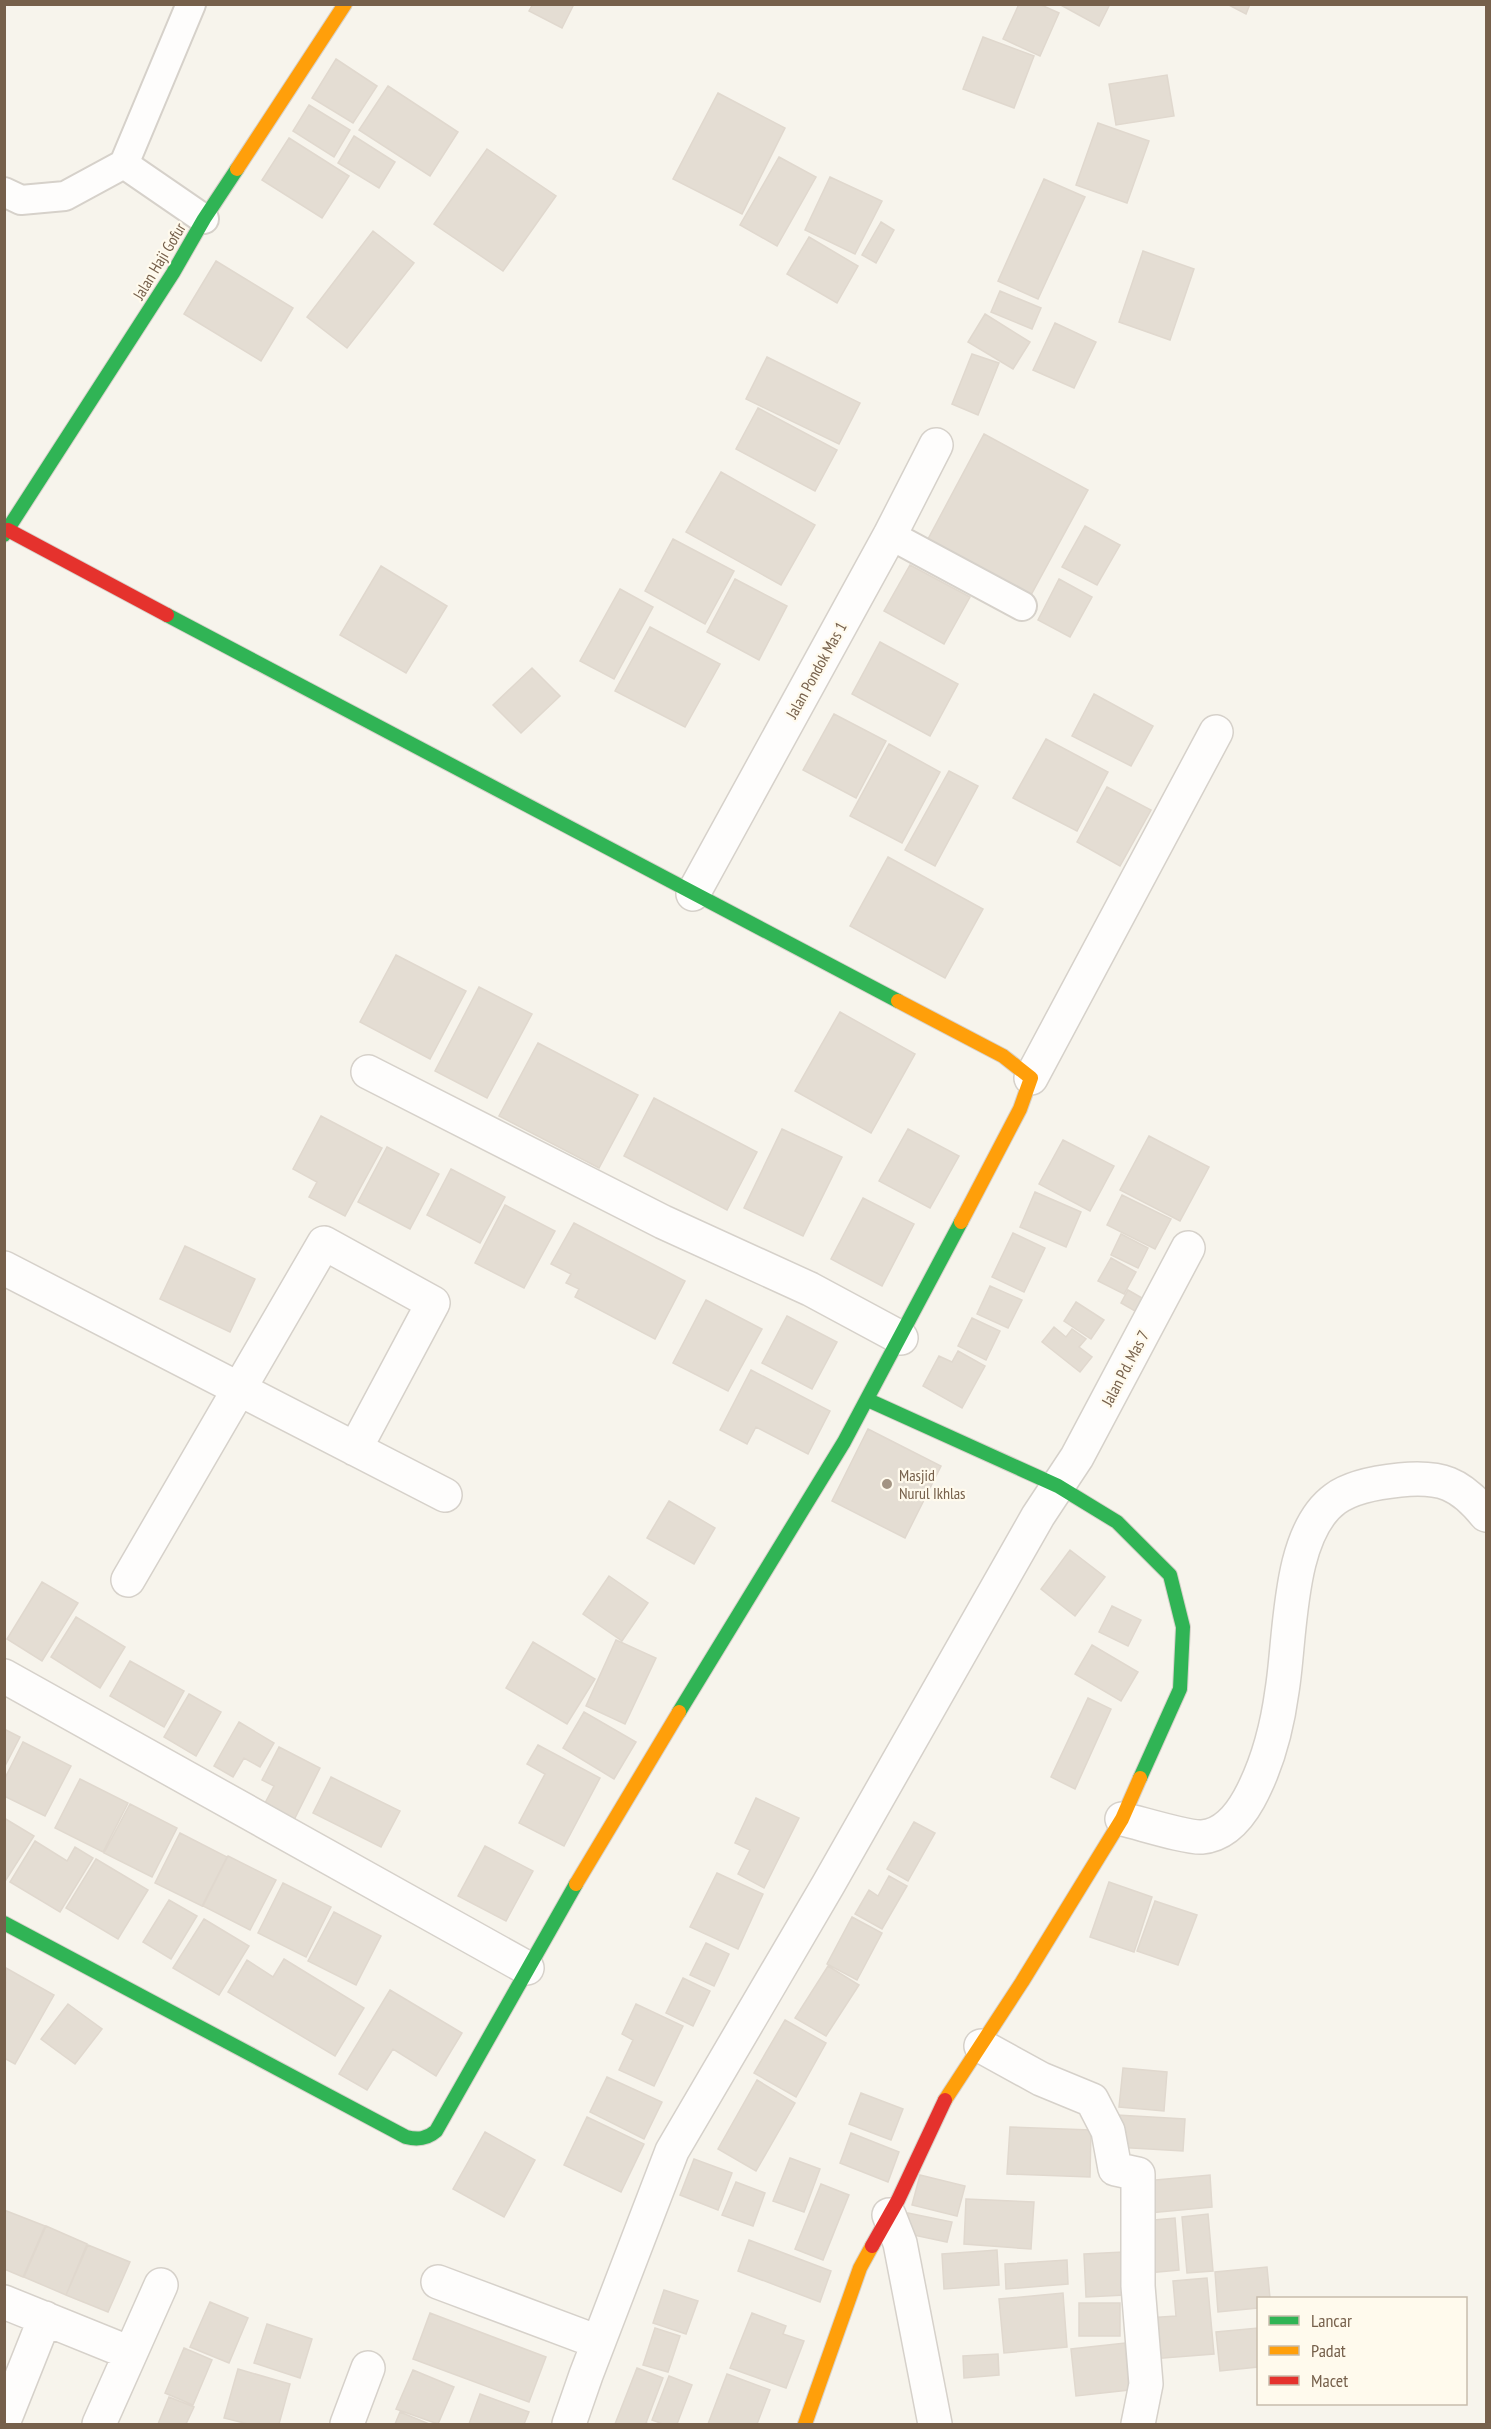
<svg xmlns="http://www.w3.org/2000/svg" width="1491" height="2429" font-family="'PT Sans Narrow',sans-serif">
	<style>
		.building { fill: #e4ddd3; stroke: #e0d8ce; stroke-width: 1.5 }
		.lines { fill: none; stroke-linecap: round; stroke-linejoin: round }
		.lane-casing { stroke: #d6d1ca; stroke-width: 32 }
		.street-casing { stroke: #d6d1ca; stroke-width: 36 }
		.fast-casing { stroke: #d7d1ca; stroke-width: 16 }
		.slow-casing { stroke: #d7d1ca; stroke-width: 16 }
		.jam-casing { stroke: #d7d1ca; stroke-width: 16 }
		.lane { stroke: #fefdfc; stroke-width: 28 }
		.street { stroke: #fefdfc; stroke-width: 33 }
		.fast { stroke: #30b455; stroke-width: 14 }
		.slow { stroke: #ff9f0a; stroke-width: 14 }
		.jam { stroke: #e5322d; stroke-width: 14 }
		.poi-dot { fill: #a39483; stroke: #fffaed; stroke-width: 2 }
		.labels { text-anchor: middle; stroke-width: 4.5; stroke-linejoin: round; paint-order: stroke }
		.street-label { font-size: 16px; fill: #76604b; stroke: #fffaed }
		.poi-label { font-size: 16px; fill: #76604b; stroke: #fffaed; text-anchor: start }
	</style>
	<rect width="100%" height="100%" fill="#f7f4ec"/>
	<!-- building -->
	<path class="building" d="M 533,4 L 574,4 L 562,28 L 529,11 Z
		M 1019,4 L 1039,4 L 1059,13 L 1040,56 L 1003,39 Z
		M 1059,4 L 1110,4 L 1099,26 Z
		M 1227,4 L 1250,4 L 1246,14 Z
		M 983,37 L 1034,56 L 1014,108 L 963,89 Z
		M 336,59 L 377,86 L 353,123 L 312,98 Z
		M 1167,75 L 1174,116 L 1116,125 L 1109,84 Z
		M 388,86 L 458,132 L 430,176 L 359,130 Z
		M 718,93 L 785,128 L 742,214 L 673,179 Z
		M 309,105 L 350,130 L 334,157 L 293,131 Z
		M 1098,123 L 1149,141 L 1127,203 L 1076,185 Z
		M 354,136 L 395,162 L 379,188 L 338,163 Z
		M 289,138 L 349,176 L 322,218 L 262,180 Z
		M 487,149 L 556,196 L 503,271 L 434,224 Z
		M 779,157 L 816,177 L 777,246 L 740,225 Z
		M 830,177 L 882,201 L 855,254 L 805,230 Z
		M 1044,179 L 1085,197 L 1038,299 L 998,281 Z
		M 881,222 L 894,230 L 876,263 L 862,255 Z
		M 373,231 L 414,263 L 347,348 L 307,317 Z
		M 809,237 L 858,266 L 837,303 L 787,274 Z
		M 1143,251 L 1194,269 L 1170,340 L 1119,322 Z
		M 216,261 L 293,308 L 261,361 L 184,314 Z
		M 1000,291 L 1041,308 L 1032,329 L 991,312 Z
		M 985,314 L 1030,342 L 1013,369 L 968,342 Z
		M 1055,323 L 1096,342 L 1074,388 L 1033,370 Z
		M 972,354 L 999,363 L 978,415 L 952,404 Z
		M 767,357 L 860,403 L 839,444 L 746,399 Z
		M 758,408 L 837,450 L 815,491 L 736,449 Z
		M 984,434 L 1088,490 L 1031,595 L 928,539 Z
		M 721,472 L 815,525 L 781,585 L 686,532 Z
		M 1085,526 L 1120,545 L 1097,585 L 1062,567 Z
		M 673,539 L 734,571 L 705,624 L 645,591 Z
		M 910,565 L 970,597 L 944,644 L 884,611 Z
		M 381,566 L 447,606 L 406,673 L 340,635 Z
		M 735,579 L 787,606 L 759,660 L 707,632 Z
		M 1059,579 L 1092,597 L 1070,637 L 1038,620 Z
		M 620,589 L 653,607 L 614,679 L 580,661 Z
		M 650,627 L 720,664 L 685,727 L 615,691 Z
		M 880,642 L 958,684 L 930,736 L 852,694 Z
		M 532,668 L 560,696 L 521,733 L 493,705 Z
		M 1094,694 L 1153,726 L 1131,766 L 1072,736 Z
		M 834,714 L 886,741 L 856,798 L 803,770 Z
		M 1046,739 L 1108,772 L 1077,831 L 1013,798 Z
		M 889,744 L 940,772 L 902,843 L 850,816 Z
		M 949,771 L 978,786 L 935,866 L 905,850 Z
		M 1107,787 L 1151,810 L 1120,866 L 1077,842 Z
		M 888,857 L 983,909 L 945,978 L 850,926 Z
		M 396,955 L 466,991 L 430,1059 L 360,1022 Z
		M 479,987 L 532,1014 L 487,1098 L 435,1071 Z
		M 840,1012 L 915,1054 L 871,1133 L 795,1091 Z
		M 538,1043 L 638,1095 L 599,1168 L 499,1116 Z
		M 654,1098 L 757,1152 L 727,1210 L 624,1156 Z
		M 321,1116 L 382,1148 L 345,1216 L 309,1197 L 317,1182 L 293,1169 Z
		M 782,1129 L 842,1157 L 803,1236 L 744,1208 Z
		M 908,1129 L 959,1156 L 930,1208 L 879,1181 Z
		M 1149,1136 L 1209,1167 L 1180,1221 L 1120,1190 Z
		M 1063,1140 L 1114,1166 L 1090,1211 L 1039,1184 Z
		M 387,1147 L 439,1174 L 410,1229 L 358,1202 Z
		M 451,1169 L 505,1197 L 480,1243 L 427,1215 Z
		M 1035,1192 L 1081,1212 L 1066,1247 L 1020,1227 Z
		M 1122,1195 L 1171,1219 L 1155,1249 L 1107,1225 Z
		M 863,1198 L 914,1224 L 882,1286 L 831,1259 Z
		M 505,1205 L 555,1231 L 524,1288 L 475,1263 Z
		M 574,1223 L 685,1281 L 655,1339 L 575,1297 L 579,1289 L 566,1283 L 571,1274 L 551,1264 Z
		M 1013,1233 L 1045,1248 L 1024,1292 L 992,1277 Z
		M 1121,1234 L 1148,1248 L 1138,1268 L 1111,1255 Z
		M 185,1246 L 255,1279 L 230,1332 L 160,1299 Z
		M 1111,1258 L 1136,1272 L 1124,1294 L 1098,1281 Z
		M 990,1286 L 1022,1300 L 1008,1328 L 977,1314 Z
		M 1128,1290 L 1149,1302 L 1142,1315 L 1121,1303 Z
		M 706,1300 L 762,1329 L 728,1391 L 673,1363 Z
		M 1076,1302 L 1104,1320 L 1091,1339 L 1064,1321 Z
		M 787,1316 L 837,1342 L 812,1389 L 762,1363 Z
		M 972,1318 L 1000,1331 L 986,1360 L 958,1346 Z
		M 1054,1327 L 1066,1337 L 1072,1329 L 1086,1339 L 1079,1347 L 1092,1357 L 1080,1372 L 1042,1342 Z
		M 958,1351 L 985,1366 L 962,1408 L 923,1386 L 939,1356 L 952,1362 Z
		M 751,1370 L 830,1411 L 808,1454 L 756,1427 L 747,1444 L 720,1430 Z
		M 868,1429 L 941,1466 L 905,1538 L 832,1501 Z
		M 669,1501 L 715,1528 L 694,1564 L 647,1538 Z
		M 1070,1550 L 1105,1577 L 1075,1616 L 1041,1589 Z
		M 609,1576 L 648,1603 L 622,1641 L 583,1614 Z
		M 42,1582 L 78,1603 L 42,1661 L 7,1639 Z
		M 1112,1606 L 1141,1620 L 1128,1646 L 1099,1632 Z
		M 76,1617 L 125,1647 L 100,1688 L 51,1657 Z
		M 616,1640 L 656,1658 L 625,1724 L 586,1706 Z
		M 533,1642 L 595,1679 L 567,1724 L 506,1688 Z
		M 1092,1645 L 1138,1672 L 1121,1701 L 1075,1674 Z
		M 130,1661 L 184,1691 L 164,1727 L 110,1696 Z
		M 189,1694 L 221,1712 L 196,1756 L 164,1737 Z
		M 1088,1698 L 1111,1709 L 1075,1789 L 1051,1777 Z
		M 584,1712 L 636,1742 L 614,1779 L 563,1748 Z
		M 239,1722 L 274,1743 L 260,1767 L 244,1758 L 233,1777 L 214,1766 Z
		M 4,1729 L 20,1737 L 4,1768 Z
		M 23,1742 L 71,1766 L 45,1816 L 4,1796 L 4,1780 Z
		M 538,1745 L 600,1778 L 564,1846 L 519,1823 L 545,1774 L 527,1764 Z
		M 279,1747 L 320,1768 L 294,1820 L 264,1805 L 274,1786 L 262,1780 Z
		M 331,1777 L 400,1811 L 381,1847 L 313,1813 Z
		M 80,1779 L 128,1803 L 103,1852 L 55,1828 Z
		M 756,1798 L 799,1818 L 764,1888 L 738,1874 L 750,1850 L 735,1843 Z
		M 130,1804 L 177,1828 L 152,1877 L 104,1853 Z
		M 4,1818 L 34,1836 L 4,1883 Z
		M 914,1822 L 935,1833 L 908,1881 L 887,1869 Z
		M 180,1833 L 227,1857 L 202,1906 L 155,1883 Z
		M 35,1841 L 67,1861 L 75,1847 L 93,1858 L 60,1912 L 10,1882 Z
		M 485,1846 L 533,1871 L 506,1921 L 458,1896 Z
		M 228,1856 L 276,1880 L 250,1930 L 203,1906 Z
		M 96,1859 L 148,1890 L 118,1939 L 66,1908 Z
		M 717,1873 L 763,1894 L 738,1949 L 690,1927 Z
		M 889,1876 L 907,1886 L 882,1929 L 855,1914 L 869,1890 L 878,1896 Z
		M 1109,1882 L 1152,1897 L 1134,1952 L 1090,1937 Z
		M 283,1883 L 331,1907 L 306,1957 L 258,1933 Z
		M 169,1900 L 197,1916 L 171,1959 L 143,1942 Z
		M 1155,1901 L 1197,1915 L 1178,1965 L 1137,1951 Z
		M 334,1912 L 381,1936 L 356,1985 L 308,1961 Z
		M 852,1917 L 882,1933 L 857,1980 L 827,1964 Z
		M 204,1919 L 249,1946 L 219,1995 L 173,1968 Z
		M 706,1943 L 729,1954 L 714,1986 L 690,1975 Z
		M 284,1959 L 364,2008 L 335,2056 L 228,1992 L 247,1960 L 273,1977 Z
		M 828,1966 L 859,1985 L 826,2036 L 795,2018 Z
		M 6,1968 L 54,1995 L 15,2064 L 4,2058 Z
		M 683,1978 L 710,1991 L 693,2026 L 666,2013 Z
		M 390,1990 L 462,2033 L 436,2076 L 393,2049 L 367,2090 L 339,2074 Z
		M 68,2004 L 102,2029 L 75,2064 L 41,2039 Z
		M 636,2004 L 683,2026 L 654,2086 L 619,2070 L 633,2040 L 622,2034 Z
		M 785,2020 L 826,2043 L 796,2097 L 754,2073 Z
		M 1123,2068 L 1167,2072 L 1164,2111 L 1119,2107 Z
		M 607,2077 L 662,2102 L 644,2139 L 590,2112 Z
		M 757,2080 L 795,2103 L 756,2171 L 718,2149 Z
		M 861,2093 L 903,2109 L 891,2140 L 849,2124 Z
		M 1117,2115 L 1185,2119 L 1183,2151 L 1115,2147 Z
		M 587,2117 L 644,2144 L 621,2192 L 564,2165 Z
		M 1010,2127 L 1091,2130 L 1090,2177 L 1007,2174 Z
		M 485,2132 L 535,2160 L 504,2217 L 453,2189 Z
		M 851,2133 L 899,2152 L 888,2182 L 840,2163 Z
		M 790,2158 L 820,2169 L 804,2212 L 773,2201 Z
		M 694,2159 L 732,2173 L 718,2210 L 680,2195 Z
		M 920,2175 L 965,2186 L 957,2216 L 912,2205 Z
		M 1210,2175 L 1212,2207 L 1149,2213 L 1145,2181 Z
		M 736,2182 L 765,2193 L 753,2226 L 722,2215 Z
		M 821,2184 L 849,2195 L 823,2260 L 795,2249 Z
		M 966,2199 L 1034,2202 L 1031,2249 L 964,2244 Z
		M 4,2210 L 45,2226 L 23,2277 L 4,2269 Z
		M 908,2213 L 952,2222 L 947,2242 L 904,2233 Z
		M 1208,2214 L 1213,2271 L 1187,2273 L 1182,2217 Z
		M 1175,2218 L 1179,2270 L 1148,2273 L 1143,2221 Z
		M 46,2226 L 87,2244 L 66,2295 L 24,2277 Z
		M 749,2240 L 831,2271 L 820,2302 L 738,2271 Z
		M 88,2245 L 130,2262 L 108,2312 L 66,2295 Z
		M 997,2250 L 999,2285 L 944,2289 L 942,2254 Z
		M 1123,2252 L 1125,2295 L 1086,2297 L 1084,2254 Z
		M 1067,2260 L 1068,2284 L 1006,2289 L 1005,2264 Z
		M 1267,2267 L 1270,2298 L 1258,2298 L 1258,2308 L 1218,2312 L 1215,2272 Z
		M 1207,2278 L 1214,2354 L 1151,2359 L 1147,2318 L 1176,2316 L 1173,2281 Z
		M 664,2290 L 698,2301 L 686,2334 L 653,2323 Z
		M 1063,2293 L 1067,2347 L 1004,2353 L 999,2299 Z
		M 210,2302 L 248,2318 L 229,2363 L 190,2347 Z
		M 1079,2303 L 1120,2303 L 1120,2336 L 1079,2336 Z
		M 430,2313 L 546,2357 L 529,2402 L 413,2359 Z
		M 752,2313 L 786,2326 L 783,2334 L 804,2341 L 786,2388 L 730,2368 Z
		M 267,2324 L 312,2339 L 300,2378 L 254,2363 Z
		M 655,2328 L 680,2336 L 668,2372 L 643,2365 Z
		M 1258,2328 L 1258,2367 L 1220,2371 L 1216,2332 Z
		M 1125,2343 L 1129,2390 L 1076,2396 L 1071,2349 Z
		M 184,2348 L 212,2360 L 193,2405 L 165,2393 Z
		M 998,2354 L 999,2375 L 964,2378 L 963,2356 Z
		M 637,2368 L 663,2378 L 646,2423 L 649,2424 L 615,2424 Z
		M 238,2369 L 290,2384 L 279,2424 L 248,2424 L 224,2418 Z
		M 413,2370 L 454,2387 L 438,2424 L 396,2409 Z
		M 727,2374 L 770,2390 L 757,2424 L 708,2424 Z
		M 669,2376 L 692,2385 L 677,2424 L 663,2424 L 652,2420 Z
		M 480,2394 L 529,2412 L 524,2424 L 469,2424 Z
		M 169,2397 L 194,2407 L 186,2424 L 158,2424 Z
		M 400,2412 L 429,2424 L 395,2424 Z"/>
	<g class="lines">
		<!-- lane casing -->
		<g class="lane-casing">
			<path id="lane" d="M 124,164 L 204,219
				M 4,192 L 21,200 L 65,196 L 124,164 L 191,4
				M 890,535 L 1022,606"/>
		</g>
		<!-- street casing -->
		<g class="street-casing">
			<path id="street" d="M 693,894 L 890,535 L 936,445
				M 368,1072 L 663,1222 L 810,1289 L 901,1338
				M 1031,1078 L 1216,732
				M 4,1268 L 445,1495
				M 128,1580 L 324,1243 L 433,1303 L 355,1449
				M 4,1676 L 527,1968
				M 1122,1819 C 1140,1823 1187,1838 1202,1837 C 1225,1835 1239,1817 1249,1799 C 1267,1766 1277,1728 1282,1691 C 1291,1637 1287,1534 1335,1499 C 1351,1487 1380,1482 1400,1480 C 1441,1476 1460,1483 1486,1515
				M 981,2046 L 1041,2079 L 1092,2100 L 1108,2131 L 1115,2169 L 1138,2174 L 1138,2286 L 1146,2384 L 1138,2424
				M 889,2215 L 900,2243 L 935,2424
				M 438,2282 L 598,2342
				M 4,2302 L 130,2353
				M 4,2421 L 45,2318
				M 99,2424 L 161,2285
				M 347,2424 L 368,2368
				M 569,2424 L 586,2375 L 672,2151 L 828,1885 L 1038,1516 L 1077,1457 L 1188,1248"/>
		</g>
		<!-- fast casing -->
		<g class="fast-casing">
			<path id="fast" d="M 4,535 L 173,273 L 204,219 L 237,169
				M 167,615 L 898,1001
				M 868,1400 L 1058,1486 L 1117,1522 L 1170,1575 L 1183,1627 L 1180,1689 L 1140,1778
				M 679,1712 L 844,1442 L 961,1222
				M 4,1923 L 406,2137 C 418,2140 427,2139 436,2131 L 576,1884"/>
		</g>
		<!-- slow casing -->
		<g class="slow-casing">
			<path id="slow" d="M 237,169 L 345,4
				M 898,1001 L 1003,1056 L 1031,1078 L 1020,1109 L 961,1222
				M 576,1884 L 679,1712
				M 945,2100 L 1022,1982 L 1122,1819 L 1140,1778
				M 805,2424 L 860,2268 L 872,2246"/>
		</g>
		<!-- jam casing -->
		<g class="jam-casing">
			<path id="jam" d="M 8,530 L 167,615
				M 872,2246 L 898,2200 L 945,2100"/>
		</g>
		<!-- lane -->
		<use href="#lane" class="lane"/>
		<!-- street -->
		<use href="#street" class="street"/>
		<!-- fast -->
		<use href="#fast" class="fast"/>
		<!-- slow -->
		<use href="#slow" class="slow"/>
		<!-- jam -->
		<use href="#jam" class="jam"/>
	</g>
	<!-- markers -->
	<circle class="poi-dot" cx="887" cy="1484" r="6"/>
	<g class="labels">
		<!-- street labels -->
		<g class="street-label">
			<text transform="translate(159 261) rotate(-59)" y="6">Jalan Haji Gofur</text>
			<text transform="translate(816 670) rotate(-61)" y="6">Jalan Pondok Mas 1</text>
			<text transform="translate(1125 1368) rotate(-62)" y="6">Jalan Pd. Mas 7</text>
		</g>
		<!-- poi labels -->
		<g class="poi-label">
			<text x="899" y="1481">Masjid<tspan x="899" dy="18">Nurul Ikhlas</tspan></text>
		</g>
	</g>
	<!-- border -->
	<rect width="1491" height="2429" fill="none" stroke="#76604b" stroke-width="12"/>
	<!-- legend -->
	<rect x="1257" y="2297" width="210" height="108" fill="#fffaed" stroke="#c8bcac" stroke-width="1.5"/>
	<rect x="1269" y="2316" width="30" height="9" fill="#30b455" stroke="#c8bcac" stroke-width="1.5"/>
	<text x="1311" y="2327" font-size="18" fill="#76604b">Lancar</text>
	<rect x="1269" y="2346" width="30" height="9" fill="#ff9f0a" stroke="#c8bcac" stroke-width="1.5"/>
	<text x="1311" y="2357" font-size="18" fill="#76604b">Padat</text>
	<rect x="1269" y="2376" width="30" height="9" fill="#e5322d" stroke="#c8bcac" stroke-width="1.5"/>
	<text x="1311" y="2387" font-size="18" fill="#76604b">Macet</text>
</svg>
